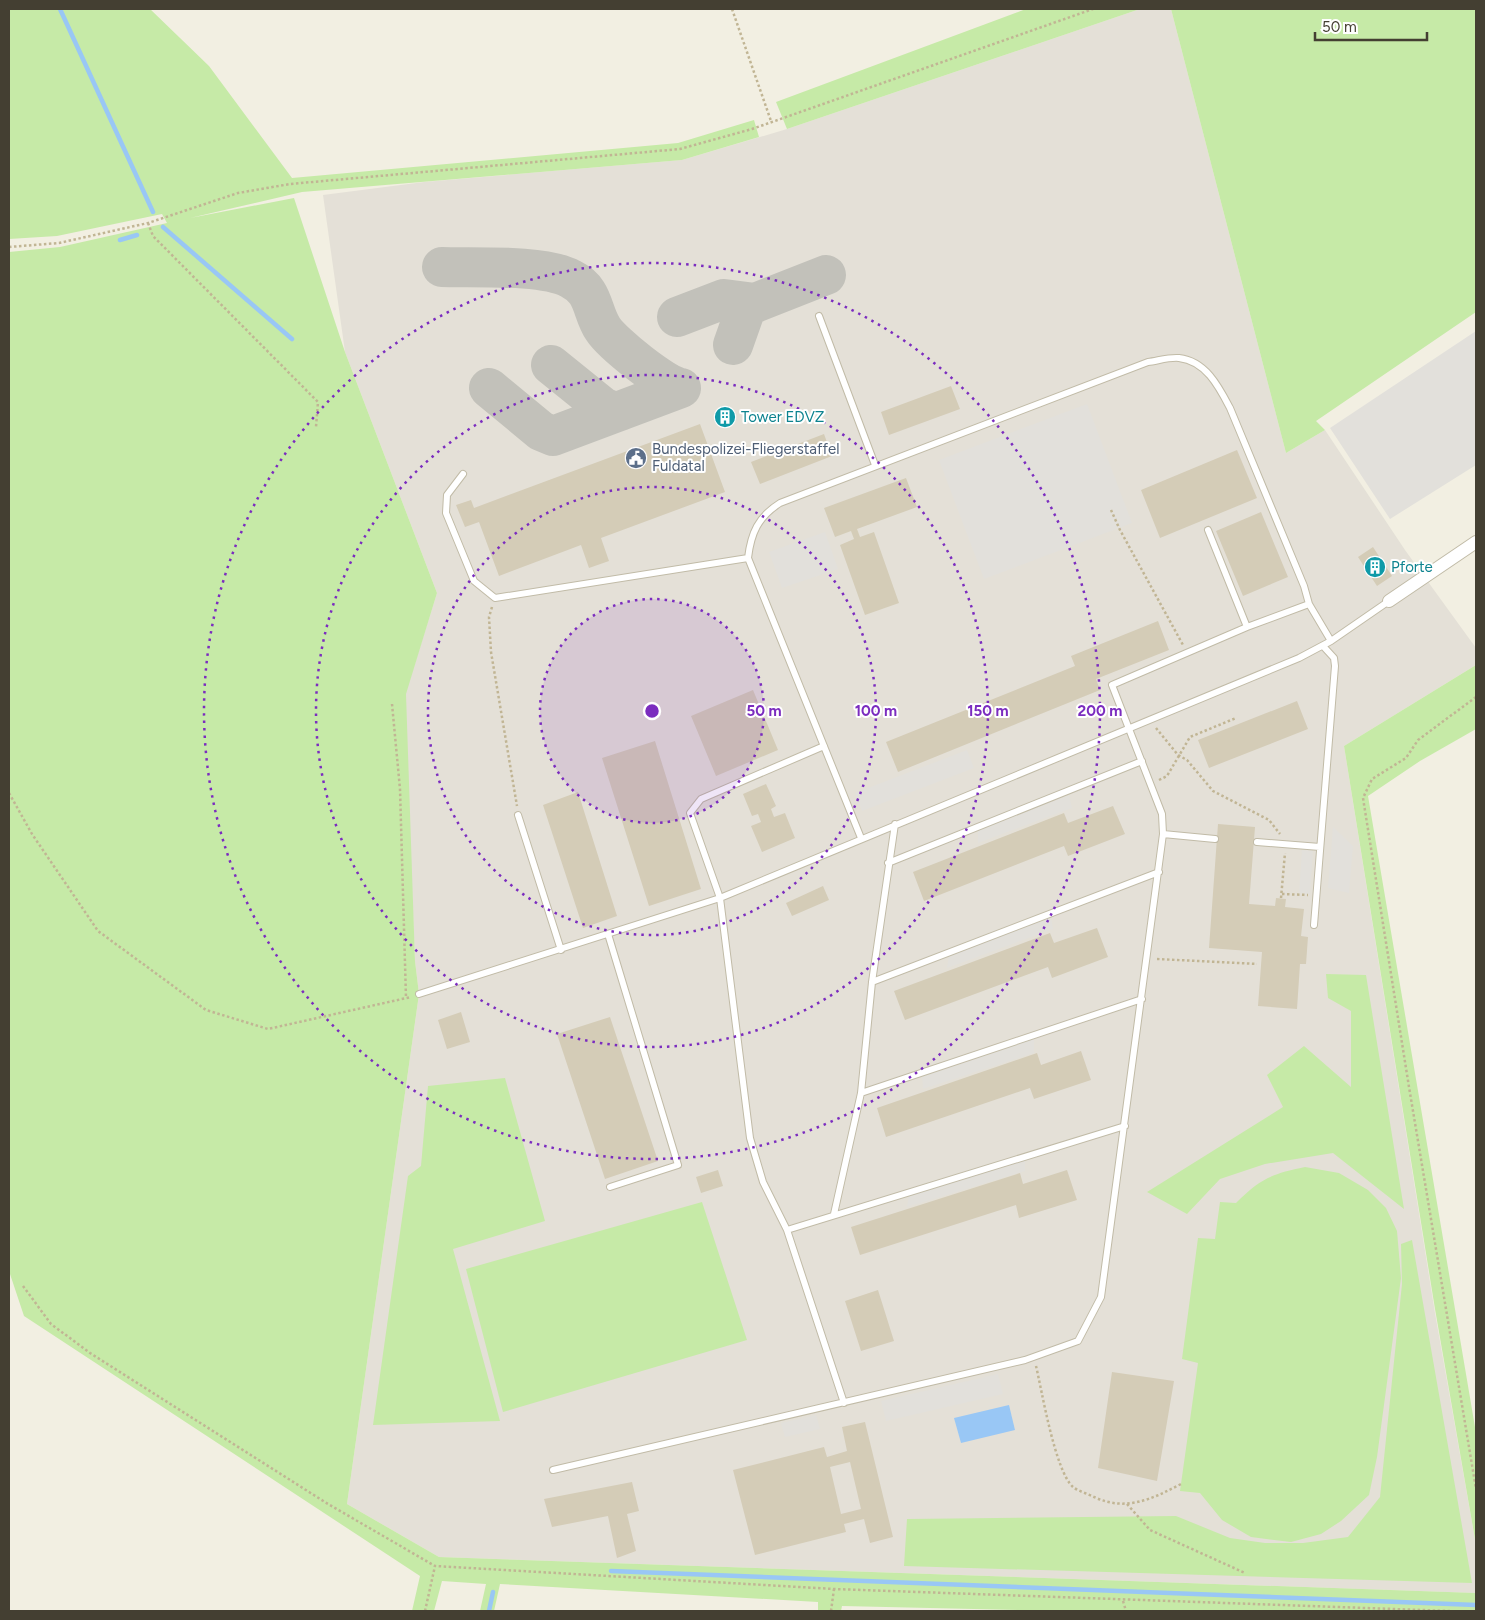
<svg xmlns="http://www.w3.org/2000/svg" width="1485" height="1620" font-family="Figtree,sans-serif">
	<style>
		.industrial { fill: #e4e0d7 }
		.green { fill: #c6eaa7 }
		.parking { fill: #e2e0db }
		.water { fill: #99c7f5 }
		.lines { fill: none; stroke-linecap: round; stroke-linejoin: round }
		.stream { stroke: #99c7f5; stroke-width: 4.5 }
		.taxiway { stroke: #c2c1ba; stroke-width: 40 }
		.building { fill: #d4ccb7; fill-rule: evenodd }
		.lane-casing { stroke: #c1bba7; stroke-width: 8 }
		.street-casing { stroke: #c1bba7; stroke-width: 14 }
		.path { stroke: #c1b594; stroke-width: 2.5; stroke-dasharray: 2.5 2.5; stroke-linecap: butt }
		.lane { stroke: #fff; stroke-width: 6 }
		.street { stroke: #fff; stroke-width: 12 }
		.ring { fill: none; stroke: #7b2cbf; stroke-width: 2.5; stroke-dasharray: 2.5 5 }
		.labels { text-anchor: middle; stroke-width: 4; stroke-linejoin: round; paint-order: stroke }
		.culture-label { font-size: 15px; fill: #0d838f; stroke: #fff; text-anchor: start }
		.service-label { font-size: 15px; fill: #4e5e75; stroke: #fff; text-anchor: start }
		.centre { fill: #7b2cbf; stroke: #fff; stroke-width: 2.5 }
		.ring-label { font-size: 15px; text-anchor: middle; font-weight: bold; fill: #7b2cbf; stroke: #fff; stroke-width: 4; stroke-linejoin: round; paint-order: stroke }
	</style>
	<rect width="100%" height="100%" fill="#f2efe2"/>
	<!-- industrial -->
	<path class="industrial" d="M 1140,9 L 1171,9 L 1286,453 L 1325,430 L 1405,550 L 1476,648 L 1476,665 L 1344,746 L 1435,1313 L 1476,1545 L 1476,1593 L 439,1557 L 347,1504 L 419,994 L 415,961 L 404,698 L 437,593 L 345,352 L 323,195 L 424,182 L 682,160 L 787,129 Z"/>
	<!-- green -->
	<path class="green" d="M 9,9 L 150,9 L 209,66 L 292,178 L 678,143 L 754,120 L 759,137 L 682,160 L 302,192 L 190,218 L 294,198 L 345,352 L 437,593 L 406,694 L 415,961 L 419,994 L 347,1504 L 439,1557 L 1476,1593 L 1476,1611 L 1057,1611 L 842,1606 L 841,1611 L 818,1611 L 818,1602 L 500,1584 L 494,1611 L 480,1611 L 486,1584 L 442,1581 L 434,1611 L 412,1611 L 420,1576 L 24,1316 L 9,1271 L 9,252 L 60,247 L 167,223 L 162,214 L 57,236 L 9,239 Z
		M 1026,9 L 1140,9 L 787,129 L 776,102 Z
		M 1171,9 L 1476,9 L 1476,312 L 1316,421 L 1325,430 L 1286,453 Z
		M 1476,665 L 1476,729 L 1420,761 L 1368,796 L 1476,1433 L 1476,1545 L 1435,1309 L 1344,746 Z
		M 1326,974 L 1366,975 L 1404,1209 L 1333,1153 L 1265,1164 L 1220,1179 L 1187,1214 L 1147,1192 L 1283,1107 L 1267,1075 L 1304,1046 L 1351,1087 L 1351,1011 L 1328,998 Z
		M 505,1078 L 545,1221 L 453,1249 L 500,1421 L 373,1425 L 408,1176 L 421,1166 L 428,1086 Z
		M 1305,1167 L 1339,1173 L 1368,1190 L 1386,1208 L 1397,1231 L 1401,1278 L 1377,1457 L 1369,1495 L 1341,1521 L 1321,1534 L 1291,1542 L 1251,1537 L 1222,1520 L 1200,1493 L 1180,1491 L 1198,1363 L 1182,1359 L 1198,1238 L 1215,1239 L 1220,1202 L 1236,1203 C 1260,1179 1271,1174 1305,1167 Z
		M 702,1202 L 747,1340 L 503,1412 L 466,1269 Z
		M 1412,1240 L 1472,1583 L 904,1566 L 907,1519 L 1176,1516 L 1230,1538 L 1265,1543 L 1303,1543 L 1348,1537 L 1380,1497 L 1402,1284 L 1401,1244 Z"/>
	<!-- parking -->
	<path class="parking" d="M 1476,331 L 1476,465 L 1390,519 L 1330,428 Z
		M 1087,404 L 1132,523 L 984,579 L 939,460 Z
		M 825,532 L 838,569 L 782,588 L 769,552 Z
		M 967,750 L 974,768 L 862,811 L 855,793 Z
		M 1069,795 L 1072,808 L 978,843 L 978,831 Z
		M 1333,827 L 1353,846 L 1349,893 L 1328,888 Z
		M 1302,850 L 1313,851 L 1310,894 L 1299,893 Z
		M 1051,917 L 1053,929 L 947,968 L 949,955 Z
		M 1034,1039 L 1034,1053 L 923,1089 L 922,1077 Z
		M 1025,1158 L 1025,1171 L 907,1207 L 909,1194 Z
		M 998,1374 L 1003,1394 L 886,1421 L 881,1401 Z
		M 816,1415 L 820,1429 L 785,1437 L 781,1423 Z"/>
	<!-- water -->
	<path class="water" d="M 1009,1405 L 1015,1430 L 961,1443 L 954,1418 Z"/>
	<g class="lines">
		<!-- stream -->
		<path class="stream" d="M 60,9 L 153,212
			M 163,227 L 292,339
			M 120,240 L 137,235
			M 611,1571 L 1476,1605
			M 489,1611 L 493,1592"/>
		<!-- taxiway -->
		<path class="taxiway" d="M 442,267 C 474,268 544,264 571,279 C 595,291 591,311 603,329 C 612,343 665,386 681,388
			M 677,317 L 724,299 L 755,303 L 826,275
			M 733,345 L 745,311 L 748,306 L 755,303
			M 551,365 L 603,407 L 612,411 L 620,411
			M 489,388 L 541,431 L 553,436 L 681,388"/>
	</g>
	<!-- building -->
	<path class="building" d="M 951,386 L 960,409 L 889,435 L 881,412 Z
		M714 417a11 11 0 1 1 22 0a11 11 0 1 1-22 0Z
		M 700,424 L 725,492 L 601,538 L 609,561 L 589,568 L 581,545 L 499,576 L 479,522 L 465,527 L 456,505 L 471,500 L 474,508 Z
		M 824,434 L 832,456 L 760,484 L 751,462 Z
		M 1237,450 L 1257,498 L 1160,538 L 1141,490 Z
		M 906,478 L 917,507 L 857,529 L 860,537 L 874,532 L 899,603 L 865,615 L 840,545 L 854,539 L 851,531 L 835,537 L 824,508 Z
		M 1261,512 L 1288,577 L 1243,596 L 1216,531 Z
		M 1373,547 L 1392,576 L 1377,586 L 1358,557 Z
		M 1158,621 L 1169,650 L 1096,679 L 1100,690 L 898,772 L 886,742 L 1075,666 L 1071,656 Z
		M 753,690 L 778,750 L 716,776 L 691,716 Z
		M 1297,701 L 1308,729 L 1209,768 L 1198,740 Z
		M 655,741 L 701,889 L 649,906 L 602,758 Z
		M 766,784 L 776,806 L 771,809 L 774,817 L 785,813 L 795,838 L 762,852 L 751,826 L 761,822 L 758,814 L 752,816 L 743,794 Z
		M 578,792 L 617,916 L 583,928 L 543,805 Z
		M 1113,806 L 1125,834 L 1068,856 L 1064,846 L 924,901 L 913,872 L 1064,813 L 1068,823 Z
		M 1218,824 L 1255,827 L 1249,904 L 1275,906 L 1276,898 L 1286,899 L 1285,907 L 1304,909 L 1301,936 L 1308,937 L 1306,964 L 1300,964 L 1297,1009 L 1258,1006 L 1262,952 L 1209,948 Z
		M 823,886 L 829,900 L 792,916 L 786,903 Z
		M 1097,928 L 1108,957 L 1052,978 L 1048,967 L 905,1020 L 894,991 L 1050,933 L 1054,943 Z
		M 461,1012 L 470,1042 L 447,1049 L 438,1020 Z
		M 610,1017 L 658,1161 L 605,1179 L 557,1034 Z
		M 1081,1051 L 1091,1080 L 1034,1099 L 1030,1088 L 886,1137 L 877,1108 L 1037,1053 L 1041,1065 Z
		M 718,1170 L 723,1186 L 701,1193 L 696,1177 Z
		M 1067,1170 L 1077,1200 L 1019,1218 L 1016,1205 L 860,1255 L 851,1227 L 1020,1173 L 1023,1184 Z
		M 878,1290 L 894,1341 L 861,1351 L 845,1301 Z
		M 1112,1372 L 1174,1381 L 1157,1481 L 1098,1468 Z
		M 865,1422 L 893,1537 L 870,1543 L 864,1519 L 844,1524 L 846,1532 L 755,1555 L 733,1470 L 824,1447 L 827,1457 L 847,1451 L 842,1427 ZM 850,1462 L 861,1509 L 841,1514 L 830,1467 Z
		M 632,1482 L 639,1511 L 627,1514 L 636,1551 L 617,1558 L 608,1516 L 552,1527 L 544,1499 Z"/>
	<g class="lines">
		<!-- lane casing -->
		<g class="lane-casing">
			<path id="lane" d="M 819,316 L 875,465
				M 463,474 L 447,495 L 446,513 L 474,581 L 495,598 L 748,558
				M 1208,530 L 1247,627
				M 1309,604 L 1331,641
				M 824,746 L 701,799 L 690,813 L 720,898 L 750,1138 L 763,1182 L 787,1230 L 844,1403
				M 518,815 L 561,950
				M 1163,834 L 1215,839
				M 1257,842 L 1320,847
				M 888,863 L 1142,761
				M 1314,925 L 1335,666 L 1334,658 L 1323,646
				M 608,934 L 678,1165 L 610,1187
				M 872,982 L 1159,872
				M 419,994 L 720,898 L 1299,658 L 1331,641 L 1389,601
				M 861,1093 L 1142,999
				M 834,1214 L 861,1093 L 872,982 L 895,824
				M 787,1230 L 1125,1126
				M 553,1470 L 1025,1360 L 1078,1341 L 1101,1297 L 1163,834 L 1162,814 L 1112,685 L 1247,627 L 1309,604 L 1304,586 L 1230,408 C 1219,387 1206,361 1179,358 C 1169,357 1157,361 1148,362 L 780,503 C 758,517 751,533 748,558 L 861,838"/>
		</g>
		<!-- street casing -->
		<g class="street-casing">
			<path id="street" d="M 1389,601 L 1476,542"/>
		</g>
		<!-- path -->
		<path class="path" d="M 732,9 L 771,121
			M 148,223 L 153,236 L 318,402 L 316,427
			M 9,247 L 59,243 L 148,223 L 238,193 L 290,184 L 680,149 L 752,129 L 1093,9
			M 1111,510 L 1120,530 L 1183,645
			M 492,607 L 489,617 L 491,652 L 517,806
			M 1476,697 L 1418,740 L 1406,758 L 1372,779 L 1363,798 L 1409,1087 L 1476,1489
			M 392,704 L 400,789 L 406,998
			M 1156,728 L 1178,755 L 1187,760 L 1213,791 L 1269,820 L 1280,834
			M 1159,780 L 1167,776 L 1190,737 L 1236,718
			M 9,793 L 32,834 L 98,931 L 206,1010 L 268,1029 L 411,997
			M 1282,894 L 1308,895
			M 1281,898 L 1285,853
			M 1157,959 L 1257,964
			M 23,1286 L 51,1324 L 90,1353 L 328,1504 L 435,1566 L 834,1589 L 1450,1611
			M 1036,1366 C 1042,1391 1055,1471 1073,1487 C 1078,1491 1088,1494 1094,1497 C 1126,1512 1152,1499 1181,1484
			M 1127,1504 L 1150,1530 L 1245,1573
			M 1123,1601 L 1126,1611
			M 425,1611 L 435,1566
			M 831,1611 L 834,1589"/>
		<!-- lane -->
		<use href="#lane" class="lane"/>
		<!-- street -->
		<use href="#street" class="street"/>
	</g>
	<!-- distance rings -->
	<circle cx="652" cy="711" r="112" fill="#7b2cbf" fill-opacity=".12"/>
	<g class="ring">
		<circle cx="652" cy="711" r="112"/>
		<circle cx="652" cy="711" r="224"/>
		<circle cx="652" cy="711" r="336"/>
		<circle cx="652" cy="711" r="448"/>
	</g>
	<!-- icons -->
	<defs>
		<g id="building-disc" transform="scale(1.125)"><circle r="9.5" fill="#0f9aa8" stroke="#fff"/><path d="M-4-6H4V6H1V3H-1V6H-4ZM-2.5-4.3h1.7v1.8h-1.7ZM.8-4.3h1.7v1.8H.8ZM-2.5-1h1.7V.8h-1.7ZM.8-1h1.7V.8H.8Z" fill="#fff"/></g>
		<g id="civic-disc" transform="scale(1.125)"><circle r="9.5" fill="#5c6f8a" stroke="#fff"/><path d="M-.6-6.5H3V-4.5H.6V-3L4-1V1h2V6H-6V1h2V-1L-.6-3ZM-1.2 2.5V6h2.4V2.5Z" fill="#fff"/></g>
	</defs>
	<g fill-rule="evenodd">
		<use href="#building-disc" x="725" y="417"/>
		<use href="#civic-disc" x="636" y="458"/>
		<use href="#building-disc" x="1375" y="567"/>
	</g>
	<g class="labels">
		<!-- culture labels -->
		<g class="culture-label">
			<text x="741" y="422">Tower EDVZ</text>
			<text x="1391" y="572">Pforte</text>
		</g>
		<!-- service labels -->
		<g class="service-label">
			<text x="652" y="454">Bundespolizei-Fliegerstaffel<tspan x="652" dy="17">Fuldatal</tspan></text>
		</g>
	</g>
	<circle cx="652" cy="711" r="8" class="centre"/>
	<g class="ring-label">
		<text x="764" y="716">50 m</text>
		<text x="876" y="716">100 m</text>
		<text x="988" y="716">150 m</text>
		<text x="1100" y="716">200 m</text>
	</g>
	<!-- border -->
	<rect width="1485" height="1620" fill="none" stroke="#443f32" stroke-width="20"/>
	<!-- scale -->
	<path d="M1315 32v8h112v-8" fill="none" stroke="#443f32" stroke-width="2.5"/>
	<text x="1322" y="32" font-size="15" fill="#443f32" stroke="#ffffff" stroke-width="4" paint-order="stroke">50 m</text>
</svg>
